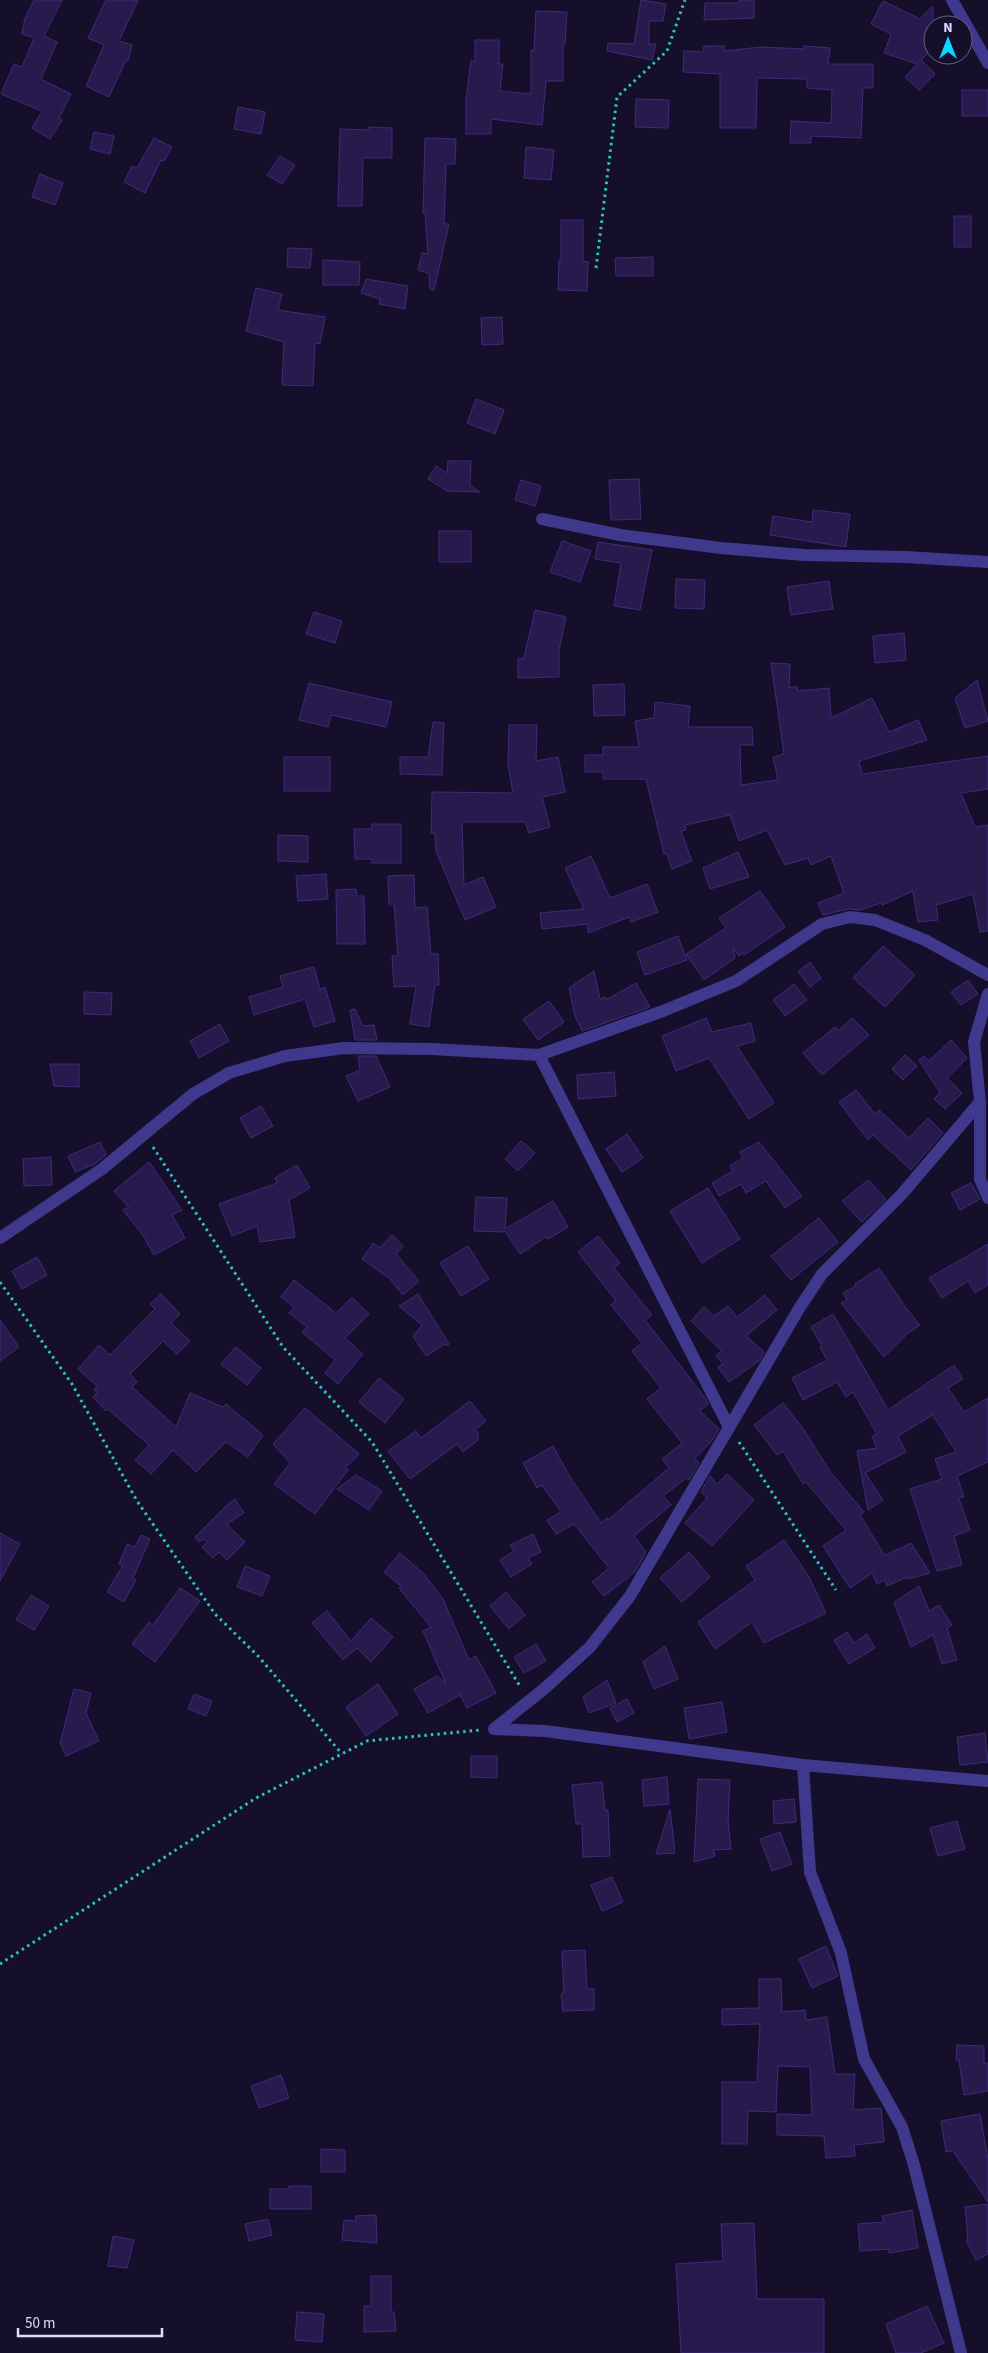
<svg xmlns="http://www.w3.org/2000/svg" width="988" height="2353" font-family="'Source Sans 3',sans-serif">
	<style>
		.building { fill: #271a4d; stroke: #3f2b7a }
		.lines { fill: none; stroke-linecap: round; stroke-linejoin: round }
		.path { stroke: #29c3c3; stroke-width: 3; stroke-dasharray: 2.5 4; stroke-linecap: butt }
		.minor { stroke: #40388d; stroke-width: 12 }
	</style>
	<rect width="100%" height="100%" fill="#160f2b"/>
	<!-- building -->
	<path class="building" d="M 34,0 L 62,0 L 44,36 L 57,42 L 41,79 L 71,94 L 59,118 L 62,120 L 50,139 L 32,128 L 42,111 L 1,94 L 14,64 L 22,67 L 34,38 L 22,34 L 25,18 Z
		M 106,0 L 138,0 L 119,41 L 132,45 L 128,61 L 126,60 L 109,97 L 86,86 L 104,45 L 88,38 Z
		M 641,0 L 666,4 L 663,21 L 649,21 L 649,44 L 656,44 L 652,60 L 607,51 L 608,43 L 634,44 Z
		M 739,0 L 754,0 L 754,18 L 704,20 L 705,3 L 739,3 Z
		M 883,1 L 920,19 L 933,6 L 933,48 L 921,60 L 935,74 L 919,90 L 905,77 L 917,64 L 884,53 L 891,34 L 871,24 Z
		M 536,11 L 567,12 L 565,44 L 563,43 L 563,81 L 546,81 L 542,125 L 491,119 L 491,134 L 466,134 L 466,100 L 471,61 L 475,61 L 475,40 L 499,40 L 499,64 L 503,64 L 500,91 L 531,94 L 531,50 L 534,50 Z
		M 704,46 L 725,46 L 724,51 L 761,47 L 804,49 L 804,46 L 830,48 L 828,64 L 873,64 L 873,88 L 863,88 L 861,138 L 811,136 L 811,143 L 790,143 L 791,121 L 831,123 L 832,90 L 807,88 L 807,79 L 757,78 L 756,128 L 720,128 L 720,74 L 683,72 L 684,51 L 703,52 Z
		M 962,90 L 988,90 L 988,116 L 962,116 Z
		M 636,99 L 669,100 L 668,128 L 635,127 Z
		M 238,107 L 265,112 L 261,134 L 234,129 Z
		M 369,127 L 392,128 L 392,158 L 363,158 L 362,206 L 338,206 L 340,129 L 369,130 Z
		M 94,132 L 114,136 L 110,154 L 90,149 Z
		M 154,138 L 172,147 L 164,161 L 161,160 L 145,193 L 124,182 L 132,166 L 137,168 Z
		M 425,138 L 456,139 L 455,164 L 446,164 L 444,224 L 449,224 L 434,290 L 430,289 L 429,273 L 418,270 L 422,253 L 428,254 L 425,213 L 423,213 Z
		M 526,147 L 554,150 L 551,180 L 524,178 Z
		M 280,156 L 295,165 L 282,184 L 267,175 Z
		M 40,174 L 63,183 L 55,205 L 32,197 Z
		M 954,216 L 971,216 L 971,247 L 954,247 Z
		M 561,220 L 583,220 L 583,261 L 588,262 L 587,291 L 558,290 L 559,260 L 561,260 Z
		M 288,248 L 312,249 L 310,268 L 287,267 Z
		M 653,257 L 653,276 L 616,276 L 615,258 Z
		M 323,260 L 360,262 L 359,285 L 323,285 Z
		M 366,279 L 408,286 L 405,309 L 379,304 L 380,299 L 361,293 Z
		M 256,288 L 282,294 L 278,310 L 325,317 L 320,344 L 315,343 L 313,386 L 282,385 L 284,342 L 246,331 Z
		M 502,317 L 503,344 L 482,345 L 481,318 Z
		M 476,399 L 504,410 L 495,434 L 467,423 Z
		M 448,461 L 471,461 L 470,486 L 480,492 L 447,491 L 428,479 L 436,466 L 447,473 Z
		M 639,479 L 641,519 L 611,520 L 609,480 Z
		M 521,480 L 541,486 L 535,506 L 515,500 Z
		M 813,510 L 850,514 L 846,547 L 770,535 L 773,516 L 812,522 Z
		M 439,531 L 471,531 L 471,562 L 439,562 Z
		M 562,541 L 591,551 L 580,582 L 550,572 Z
		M 598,542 L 652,550 L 640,610 L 614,606 L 621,563 L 595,559 Z
		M 676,579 L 705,580 L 704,609 L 675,608 Z
		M 829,581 L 833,609 L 791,615 L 787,587 Z
		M 535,610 L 566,617 L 559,650 L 559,677 L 518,678 L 518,659 L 524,658 Z
		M 314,612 L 342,621 L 335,643 L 306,634 Z
		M 904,633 L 906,660 L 875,663 L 873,636 Z
		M 771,663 L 790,664 L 789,688 L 797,686 L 798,691 L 829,688 L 831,718 L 872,698 L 889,732 L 918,720 L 927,740 L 859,761 L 862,774 L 988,756 L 988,789 L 961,793 L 975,827 L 988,825 L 988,931 L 980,932 L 973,894 L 936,905 L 938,920 L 918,922 L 913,891 L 882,905 L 881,903 L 860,910 L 848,909 L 823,915 L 818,903 L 844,893 L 831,856 L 811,865 L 808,858 L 785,865 L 767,830 L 739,841 L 730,815 L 685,825 L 686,830 L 681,831 L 692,861 L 672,869 L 667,854 L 664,854 L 646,779 L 603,779 L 603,772 L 585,772 L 585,755 L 603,755 L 603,747 L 639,747 L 635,721 L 654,718 L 655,702 L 690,706 L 688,727 L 752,727 L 753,745 L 740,745 L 741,785 L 778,780 L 773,757 L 784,754 Z
		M 977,680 L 988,721 L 965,728 L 955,698 Z
		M 309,683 L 392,702 L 386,727 L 331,715 L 328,727 L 299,720 Z
		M 624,684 L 625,715 L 594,716 L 593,685 Z
		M 433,722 L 444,723 L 442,775 L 400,774 L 400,757 L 428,757 Z
		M 509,725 L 537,725 L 536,761 L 558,757 L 565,792 L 542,797 L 550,827 L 529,833 L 525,822 L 462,822 L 464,885 L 483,877 L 496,907 L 465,920 L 436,851 L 435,833 L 431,833 L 432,792 L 513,793 L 508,765 Z
		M 284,757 L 330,757 L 330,791 L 284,791 Z
		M 372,824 L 401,824 L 401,863 L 372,863 L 372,859 L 355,859 L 354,829 L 372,829 Z
		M 278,835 L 308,836 L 308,862 L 278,861 Z
		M 738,852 L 749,877 L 710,889 L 703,868 Z
		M 591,856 L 610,898 L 647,884 L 658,912 L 631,922 L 629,917 L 588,933 L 588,924 L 542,929 L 540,913 L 584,909 L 565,868 Z
		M 326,874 L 328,899 L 298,901 L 296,876 Z
		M 414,875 L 415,908 L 427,907 L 431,954 L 438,954 L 439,985 L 435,985 L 429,1027 L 410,1024 L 416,986 L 394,987 L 392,956 L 398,956 L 394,904 L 389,904 L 388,876 Z
		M 356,889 L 357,896 L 364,896 L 365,944 L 337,944 L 336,890 Z
		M 760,891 L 785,927 L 744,955 L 743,953 L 739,956 L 733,948 L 735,958 L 704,980 L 686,954 L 726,928 L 719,918 Z
		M 678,936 L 687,960 L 645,975 L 637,952 Z
		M 883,946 L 915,975 L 885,1007 L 853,978 Z
		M 810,962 L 821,978 L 810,987 L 798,972 Z
		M 314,967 L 320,989 L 325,987 L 335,1021 L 314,1027 L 305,999 L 254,1015 L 249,997 L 283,987 L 280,976 Z
		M 594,971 L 600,999 L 605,997 L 606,1000 L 636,983 L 650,1007 L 582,1031 L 575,1016 L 569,988 Z
		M 968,980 L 978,994 L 961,1005 L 951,992 Z
		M 794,984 L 807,1000 L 785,1016 L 773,1000 Z
		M 84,992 L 112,993 L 111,1015 L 84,1014 Z
		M 549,1001 L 564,1022 L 538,1040 L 523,1019 Z
		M 355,1009 L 363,1026 L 374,1025 L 377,1040 L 355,1040 L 350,1010 Z
		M 706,1018 L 712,1032 L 751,1023 L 755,1041 L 737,1046 L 774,1103 L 749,1119 L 709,1058 L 676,1071 L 662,1036 Z
		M 852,1018 L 869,1035 L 822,1075 L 803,1053 L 835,1027 L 839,1030 Z
		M 220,1024 L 229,1041 L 199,1058 L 190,1041 Z
		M 951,1040 L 967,1058 L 947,1078 L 962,1093 L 945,1109 L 934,1099 L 940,1093 L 919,1060 L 924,1056 L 929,1061 Z
		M 905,1055 L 917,1066 L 903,1080 L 892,1069 Z
		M 358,1056 L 376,1056 L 390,1087 L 358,1101 L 346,1076 L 360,1070 Z
		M 50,1064 L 79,1064 L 79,1087 L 54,1086 Z
		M 614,1072 L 616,1096 L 578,1099 L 577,1075 Z
		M 856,1090 L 875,1114 L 879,1110 L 909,1138 L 928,1118 L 943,1133 L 911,1170 L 873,1135 L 868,1140 L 839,1102 Z
		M 261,1106 L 273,1126 L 251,1138 L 240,1118 Z
		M 627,1134 L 643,1158 L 622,1172 L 606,1149 Z
		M 521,1141 L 535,1153 L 518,1171 L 505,1159 Z
		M 100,1142 L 106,1155 L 95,1164 L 75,1172 L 68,1156 Z
		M 759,1142 L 802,1196 L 785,1208 L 766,1181 L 746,1193 L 741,1184 L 719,1196 L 712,1183 L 733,1171 L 730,1166 L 743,1158 L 740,1152 Z
		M 51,1157 L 52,1185 L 24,1186 L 23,1159 Z
		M 149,1162 L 182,1210 L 172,1215 L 185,1238 L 154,1255 L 142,1234 L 123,1210 L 129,1207 L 114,1191 Z
		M 297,1165 L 310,1188 L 289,1200 L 295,1237 L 260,1242 L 257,1226 L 232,1236 L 219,1204 L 277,1183 L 275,1178 Z
		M 868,1180 L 886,1199 L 862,1222 L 842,1201 Z
		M 971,1183 L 980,1199 L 960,1210 L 951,1193 Z
		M 708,1188 L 740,1239 L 702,1263 L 670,1211 Z
		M 476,1197 L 507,1198 L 505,1229 L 553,1201 L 568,1227 L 548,1239 L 546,1237 L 520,1254 L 505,1231 L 504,1232 L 474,1231 Z
		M 819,1218 L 838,1242 L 791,1280 L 771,1256 Z
		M 392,1235 L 403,1246 L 396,1254 L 419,1281 L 403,1295 L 390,1279 L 362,1259 L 373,1243 L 380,1248 Z
		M 598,1236 L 620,1263 L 614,1268 L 652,1315 L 645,1320 L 706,1399 L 708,1404 L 700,1411 L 719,1429 L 711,1442 L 695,1458 L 699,1463 L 689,1480 L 686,1478 L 663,1496 L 671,1505 L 634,1536 L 646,1552 L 635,1572 L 604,1596 L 592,1582 L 609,1568 L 574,1524 L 556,1534 L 547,1520 L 561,1512 L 542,1485 L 537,1488 L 523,1463 L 553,1446 L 570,1477 L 601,1523 L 607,1518 L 608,1520 L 669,1468 L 662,1459 L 682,1443 L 647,1399 L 661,1388 L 632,1351 L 642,1343 L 611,1305 L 616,1301 L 578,1252 Z
		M 988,1244 L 988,1285 L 975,1293 L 968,1281 L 942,1298 L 929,1278 Z
		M 468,1246 L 489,1279 L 461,1296 L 440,1263 Z
		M 37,1257 L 47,1275 L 22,1289 L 12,1271 Z
		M 879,1268 L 906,1308 L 920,1325 L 908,1333 L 884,1357 L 841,1303 L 847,1300 L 843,1293 L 856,1286 L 855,1284 Z
		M 294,1280 L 336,1313 L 352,1297 L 369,1314 L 345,1338 L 363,1354 L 338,1384 L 325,1373 L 335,1360 L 302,1332 L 307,1327 L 289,1313 L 294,1307 L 281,1297 Z
		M 161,1294 L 180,1314 L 171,1323 L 190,1341 L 177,1354 L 163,1341 L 130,1374 L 137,1382 L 132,1387 L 176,1427 L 190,1393 L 223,1407 L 226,1404 L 263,1435 L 248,1457 L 226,1442 L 196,1472 L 173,1450 L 151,1474 L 135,1460 L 149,1445 L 108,1409 L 106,1411 L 93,1397 L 97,1393 L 94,1389 L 97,1386 L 78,1369 L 99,1345 L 110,1355 L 155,1309 L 150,1304 Z
		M 418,1294 L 449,1344 L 447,1346 L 445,1344 L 426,1356 L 413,1336 L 422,1325 L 399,1306 Z
		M 765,1295 L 777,1310 L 746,1336 L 764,1352 L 759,1361 L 729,1382 L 718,1367 L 723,1364 L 716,1355 L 722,1351 L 691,1321 L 704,1307 L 714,1316 L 728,1306 L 737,1317 Z
		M 833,1314 L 888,1410 L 954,1365 L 963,1379 L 948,1388 L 964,1412 L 988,1398 L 988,1462 L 957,1476 L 964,1497 L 959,1498 L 970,1530 L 954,1536 L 962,1565 L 937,1571 L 910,1489 L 942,1479 L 935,1459 L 956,1452 L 933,1415 L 898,1436 L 906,1452 L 865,1473 L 883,1500 L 868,1510 L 857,1451 L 877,1448 L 872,1437 L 877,1434 L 853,1392 L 846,1397 L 837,1382 L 803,1400 L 792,1378 L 827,1360 L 820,1347 L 822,1346 L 811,1327 Z
		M 0,1320 L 19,1347 L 0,1361 Z
		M 236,1347 L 261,1368 L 247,1385 L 221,1364 Z
		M 379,1378 L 404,1399 L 385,1423 L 359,1402 Z
		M 470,1401 L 486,1421 L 475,1430 L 478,1434 L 478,1440 L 463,1452 L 457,1444 L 410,1479 L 388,1451 L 416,1431 L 421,1438 Z
		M 783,1403 L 804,1430 L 831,1473 L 864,1512 L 860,1515 L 883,1553 L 886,1555 L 911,1543 L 930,1573 L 908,1579 L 907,1577 L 887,1586 L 885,1580 L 877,1584 L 872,1573 L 850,1588 L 823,1546 L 846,1530 L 806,1482 L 803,1484 L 783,1451 L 777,1455 L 754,1425 Z
		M 305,1408 L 359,1454 L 345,1468 L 348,1470 L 315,1514 L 274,1484 L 290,1463 L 273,1444 Z
		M 727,1474 L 754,1500 L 712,1546 L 685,1523 L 707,1498 L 701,1492 L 710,1476 L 717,1484 Z
		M 356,1475 L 382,1491 L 369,1510 L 337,1489 Z
		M 235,1499 L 244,1513 L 227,1524 L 245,1542 L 227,1560 L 219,1552 L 213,1558 L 202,1547 L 207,1542 L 204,1539 L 199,1542 L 195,1537 L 226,1506 Z
		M 0,1533 L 20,1544 L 0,1581 Z
		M 533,1534 L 541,1552 L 528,1558 L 532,1564 L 511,1577 L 500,1560 L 514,1551 L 510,1545 Z
		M 141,1535 L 150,1539 L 133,1578 L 136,1580 L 124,1602 L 107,1592 L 123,1565 L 119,1564 L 127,1544 L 135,1547 Z
		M 784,1540 L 809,1577 L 826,1613 L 764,1643 L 752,1622 L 715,1649 L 698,1622 L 755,1580 L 746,1566 Z
		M 689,1552 L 710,1577 L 682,1602 L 660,1578 Z
		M 400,1553 L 423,1573 L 443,1599 L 469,1660 L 476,1656 L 496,1693 L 467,1708 L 460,1695 L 428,1713 L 414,1689 L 437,1676 L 446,1684 L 423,1631 L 431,1627 L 399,1588 L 401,1586 L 384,1572 Z
		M 245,1566 L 270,1576 L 262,1596 L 237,1587 Z
		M 919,1586 L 929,1611 L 939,1605 L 952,1625 L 947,1628 L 957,1660 L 942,1664 L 933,1635 L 911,1647 L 894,1602 Z
		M 180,1588 L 200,1601 L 155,1662 L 132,1644 L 149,1622 L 153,1625 Z
		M 506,1592 L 525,1615 L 509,1629 L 490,1606 Z
		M 31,1595 L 49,1606 L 34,1630 L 16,1620 Z
		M 327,1611 L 351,1641 L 371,1618 L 393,1637 L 371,1662 L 357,1648 L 343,1660 L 312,1623 Z
		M 847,1632 L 854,1643 L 867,1634 L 875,1648 L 849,1664 L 834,1640 Z
		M 536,1644 L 546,1661 L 524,1673 L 514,1657 Z
		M 665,1646 L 678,1679 L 654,1689 L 643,1662 Z
		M 607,1680 L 616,1703 L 589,1713 L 583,1697 Z
		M 378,1684 L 398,1714 L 366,1736 L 346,1707 Z
		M 74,1689 L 91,1693 L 86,1713 L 99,1741 L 66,1756 L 60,1743 Z
		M 194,1694 L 212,1701 L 206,1716 L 188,1709 Z
		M 627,1699 L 634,1713 L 617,1722 L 610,1708 Z
		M 722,1702 L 727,1732 L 689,1739 L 684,1708 Z
		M 985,1733 L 988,1762 L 960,1765 L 957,1737 Z
		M 471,1756 L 497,1756 L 497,1778 L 471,1777 Z
		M 667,1777 L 669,1804 L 644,1806 L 642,1780 Z
		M 698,1779 L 730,1780 L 728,1820 L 731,1849 L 713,1850 L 715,1856 L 694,1862 Z
		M 602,1782 L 605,1810 L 608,1810 L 610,1856 L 583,1857 L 582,1824 L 576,1824 L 572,1785 Z
		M 794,1799 L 796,1822 L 774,1824 L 773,1801 Z
		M 670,1809 L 675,1853 L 656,1854 Z
		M 957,1821 L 965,1849 L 938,1856 L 930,1828 Z
		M 780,1832 L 792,1864 L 772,1871 L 760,1839 Z
		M 612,1877 L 623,1902 L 602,1911 L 591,1885 Z
		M 826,1946 L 838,1976 L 812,1988 L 799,1959 Z
		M 585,1950 L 587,1989 L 594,1989 L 594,2010 L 563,2011 L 561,1994 L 564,1993 L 562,1951 Z
		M 759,1979 L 781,1979 L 782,2012 L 805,2010 L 806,2020 L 827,2017 L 835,2074 L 855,2074 L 853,2110 L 881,2108 L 884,2142 L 854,2145 L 855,2156 L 826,2158 L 824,2136 L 777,2135 L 777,2114 L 812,2115 L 810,2067 L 778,2066 L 776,2112 L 748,2111 L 747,2144 L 722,2144 L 722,2082 L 757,2082 L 760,2024 L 722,2025 L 722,2009 L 759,2008 Z
		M 957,2045 L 984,2046 L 984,2063 L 988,2063 L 988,2091 L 964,2095 L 959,2060 L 956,2060 Z
		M 281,2075 L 289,2098 L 259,2108 L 251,2086 Z
		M 980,2114 L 988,2159 L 988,2202 L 953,2151 L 946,2152 L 941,2121 Z
		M 321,2149 L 345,2150 L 345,2172 L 321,2172 Z
		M 289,2186 L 311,2186 L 311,2209 L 270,2209 L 270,2189 L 289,2189 Z
		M 988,2204 L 988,2254 L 976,2260 L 966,2240 L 968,2239 L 965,2207 Z
		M 912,2210 L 918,2248 L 889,2253 L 889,2249 L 860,2251 L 858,2224 L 884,2222 L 882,2216 Z
		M 376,2215 L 377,2243 L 342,2240 L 344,2220 L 356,2221 L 356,2216 Z
		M 268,2219 L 272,2235 L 249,2241 L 245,2224 Z
		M 754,2223 L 757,2299 L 824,2299 L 824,2353 L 681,2353 L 676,2264 L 723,2261 L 721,2224 Z
		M 113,2236 L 134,2240 L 127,2268 L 108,2266 Z
		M 371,2276 L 391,2276 L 391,2312 L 394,2312 L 396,2331 L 364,2332 L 364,2306 L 371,2306 Z
		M 927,2306 L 944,2343 L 921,2353 L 896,2353 L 886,2324 Z
		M 297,2312 L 324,2314 L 322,2342 L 295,2340 Z"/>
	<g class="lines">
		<!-- path -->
		<path class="path" d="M 596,268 L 617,97 L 667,51 L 685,0
			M 153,1147 L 283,1347 L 372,1442 L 521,1688
			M 0,1282 L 72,1384 L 137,1501 L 215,1614 L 258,1656 L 342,1754
			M 739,1442 L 836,1590
			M 0,1964 L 256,1798 L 367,1741 L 480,1730"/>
		<!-- minor -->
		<path class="minor" d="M 952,0 L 988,63
			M 542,519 L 620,535 L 721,548 L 804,555 L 906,557 L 988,562
			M 988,994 L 974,1042 L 980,1102 L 980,1179 L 988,1198
			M 539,1055 L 729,1427
			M 0,1238 L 102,1169 L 193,1094 L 229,1073 L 285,1056 L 344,1048 L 432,1049 L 539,1055 L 663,1011 L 736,981 L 822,924 L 850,917 L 875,920 L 925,940 L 988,975
			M 494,1729 L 544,1689 L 590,1647 L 630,1596 L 800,1307 L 822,1274 L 902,1194 L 980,1102
			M 494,1729 L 545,1731 L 803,1765 L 988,1781
			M 803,1765 L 810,1872 L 841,1953 L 864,2059 L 902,2127 L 914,2165 L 961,2353"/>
	</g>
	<!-- north arrow -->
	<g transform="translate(948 40)"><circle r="24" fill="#160f2b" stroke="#676080"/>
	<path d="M0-4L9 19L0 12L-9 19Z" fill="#06d8ff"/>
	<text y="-8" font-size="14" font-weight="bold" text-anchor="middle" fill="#e0daff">N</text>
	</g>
	<!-- scale -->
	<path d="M18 2328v8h144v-8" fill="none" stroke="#e0daff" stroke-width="2.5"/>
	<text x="25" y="2328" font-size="15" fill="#e0daff" stroke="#160f2b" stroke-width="4" paint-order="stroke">50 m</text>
</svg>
